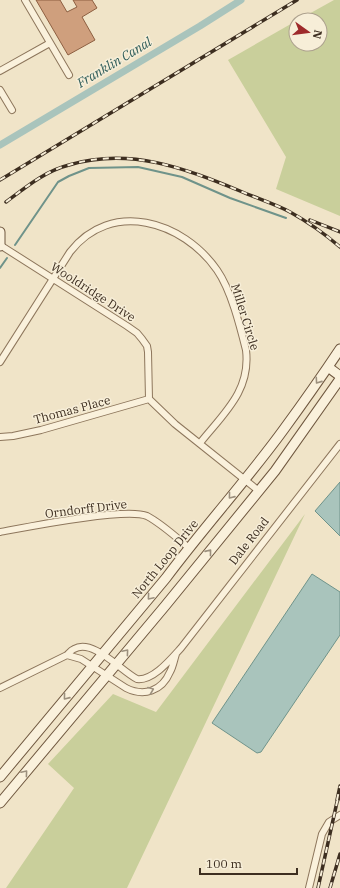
<svg xmlns="http://www.w3.org/2000/svg" width="340" height="888" font-family="'IBM Plex Serif',serif">
	<style>
		.green { fill: #c9cf9b }
		.water { fill: #a9c4bc; stroke: #6f938a }
		.lines { fill: none; stroke-linecap: round; stroke-linejoin: round }
		.stream { stroke: #6f938a; stroke-width: 2 }
		.canal { stroke: #a9c4bc; stroke-width: 7 }
		.building { fill: #cf9f7d; stroke: #8d5f41 }
		.street-casing { stroke: #8d765c; stroke-width: 8 }
		.secondary-casing { stroke: #6f573f; stroke-width: 11 }
		.street { stroke: #faf1dc; stroke-width: 6 }
		.secondary { stroke: #faf1dc; stroke-width: 9 }
		.rail-casing { stroke: #3d2e20; stroke-width: 3.5 }
		.rail { stroke: #f7eed8; stroke-width: 2; stroke-dasharray: 6; stroke-linecap: butt }
		.oneway { stroke: #9c907e }
		.labels { text-anchor: middle; stroke-width: 3; stroke-linejoin: round; paint-order: stroke }
		.street-label { font-size: 12px; fill: #3d2e20; stroke: #f7eed8 }
		.water-label { font-size: 13px; font-style: italic; fill: #2f5d5a; stroke: #f7eed8 }
	</style>
	<rect width="100%" height="100%" fill="#f0e4c8"/>
	<!-- green -->
	<path class="green" d="M 334,0 L 340,0 L 340,216 L 276,189 L 286,157 L 228,60 L 296,21 L 296,44 L 320,44 L 320,20 L 298,20 Z
		M 305,514 L 127,888 L 6,888 L 74,788 L 48,764 L 113,694 L 156,712 Z"/>
	<!-- water -->
	<path class="water" d="M 340,482 L 340,536 L 315,511 Z
		M 312,574 L 340,592 L 340,635 L 261,752 L 257,753 L 212,723 Z"/>
	<g class="lines">
		<!-- stream -->
		<path class="stream" d="M 15,245 L 58,182 L 69,176 L 89,168 L 138,167 L 182,177 L 230,198 L 286,218
			M 0,268 L 7,258"/>
		<!-- canal -->
		<path class="canal" d="M 0,145 L 200,26 L 241,0"/>
	</g>
	<!-- building -->
	<path class="building" d="M 36,0 L 60,0 L 67,12 L 77,7 L 73,0 L 92,0 L 97,8 L 82,17 L 95,40 L 68,55 Z"/>
	<g class="lines">
		<!-- street casing -->
		<g class="street-casing">
			<path id="street" d="M 25,0 L 69,75
				M 0,71 L 50,43
				M 0,90 L 12,110
				M 0,245 L 127,326 L 137,333 L 142,339 L 147,346 L 148,352 L 149,399 L 175,424 L 259,491
				M 0,362 L 70,252 C 111,199 183,221 217,270 C 231,290 240,326 246,350 C 251,391 223,414 200,443
				M 0,437 L 13,436 L 41,430 L 149,399
				M 0,532 C 27,527 126,507 147,516 C 162,524 176,537 189,548
				M 67,655 L 81,659 L 126,688 C 144,697 162,691 170,672 C 173,667 174,660 176,654
				M 0,688 L 67,655 C 69,653 71,650 74,649 C 93,638 121,671 137,679 C 153,681 171,659 181,648 L 340,444
				M 309,888 L 322,834 L 329,822 L 340,815"/>
		</g>
		<!-- secondary casing -->
		<g class="secondary-casing">
			<path id="secondary" d="M 0,232 L 0,246
				M 328,367 L 340,376
				M 0,777 L 166,578 C 204,527 247,480 284,429 C 303,403 322,376 340,349
				M 0,803 L 165,606 L 275,471 L 340,379"/>
		</g>
		<!-- street -->
		<use href="#street" class="street"/>
		<!-- secondary -->
		<use href="#secondary" class="secondary"/>
		<!-- rail casing -->
		<g class="rail-casing">
			<path id="rail" d="M 0,180 L 297,0
				M 6,202 C 26,187 45,171 69,165 C 130,147 184,168 240,191 C 256,198 275,204 290,212 C 308,222 325,234 340,247
				M 310,220 L 340,232
				M 337,800 L 340,786
				M 318,888 L 337,802 L 340,795
				M 330,888 L 340,854"/>
		</g>
		<!-- rail -->
		<use href="#rail" class="rail"/>
	</g>
	<!-- one-way arrows -->
	<defs><path id="oneway-chevron" d="M-2-3.5L2.5 0L-2 3.5" fill="none" stroke-width="1.6" stroke-linecap="round" stroke-linejoin="round"/></defs>
	<g class="oneway">
		<use href="#oneway-chevron" transform="translate(318 381) rotate(125)"/>
		<use href="#oneway-chevron" transform="translate(231 496) rotate(129)"/>
		<use href="#oneway-chevron" transform="translate(209 552) rotate(-51)"/>
		<use href="#oneway-chevron" transform="translate(150 597) rotate(130)"/>
		<use href="#oneway-chevron" transform="translate(126 652) rotate(-50)"/>
		<use href="#oneway-chevron" transform="translate(151 690) rotate(-22)"/>
		<use href="#oneway-chevron" transform="translate(66 697) rotate(129)"/>
		<use href="#oneway-chevron" transform="translate(25 773) rotate(-50)"/>
	</g>
	<g class="labels">
		<!-- street labels -->
		<g class="street-label">
			<text transform="translate(93 292) rotate(33)" y="4">Wooldridge Drive</text>
			<text transform="translate(245 317) rotate(73)" y="4">Miller Circle</text>
			<text transform="translate(72 410) rotate(-15)" y="4">Thomas Place</text>
			<text transform="translate(86 509) rotate(-7)" y="4">Orndorff Drive</text>
			<text transform="translate(249 541) rotate(-52)" y="4">Dale Road</text>
			<text transform="translate(165 559) rotate(-51)" y="4">North Loop Drive</text>
		</g>
		<!-- water labels -->
		<g class="water-label">
			<text transform="translate(114 62) rotate(-31)" y="5">Franklin Canal</text>
		</g>
	</g>
	<!-- north arrow -->
	<g transform="translate(308 32) rotate(104)"><circle r="19" fill="#f7eed8" stroke="#ada18e"/>
	<path d="M0-3L7 15L0 10L-7 15Z" fill="#9e2a2b"/>
	<text y="-6" font-size="11" font-weight="bold" text-anchor="middle" fill="#3d2e20">N</text>
	</g>
	<!-- scale -->
	<path d="M200 868v6h97v-6" fill="none" stroke="#3d2e20" stroke-width="2"/>
	<text x="206" y="868" font-size="12" fill="#3d2e20" stroke="#f7eed8" stroke-width="3" paint-order="stroke">100 m</text>
</svg>
